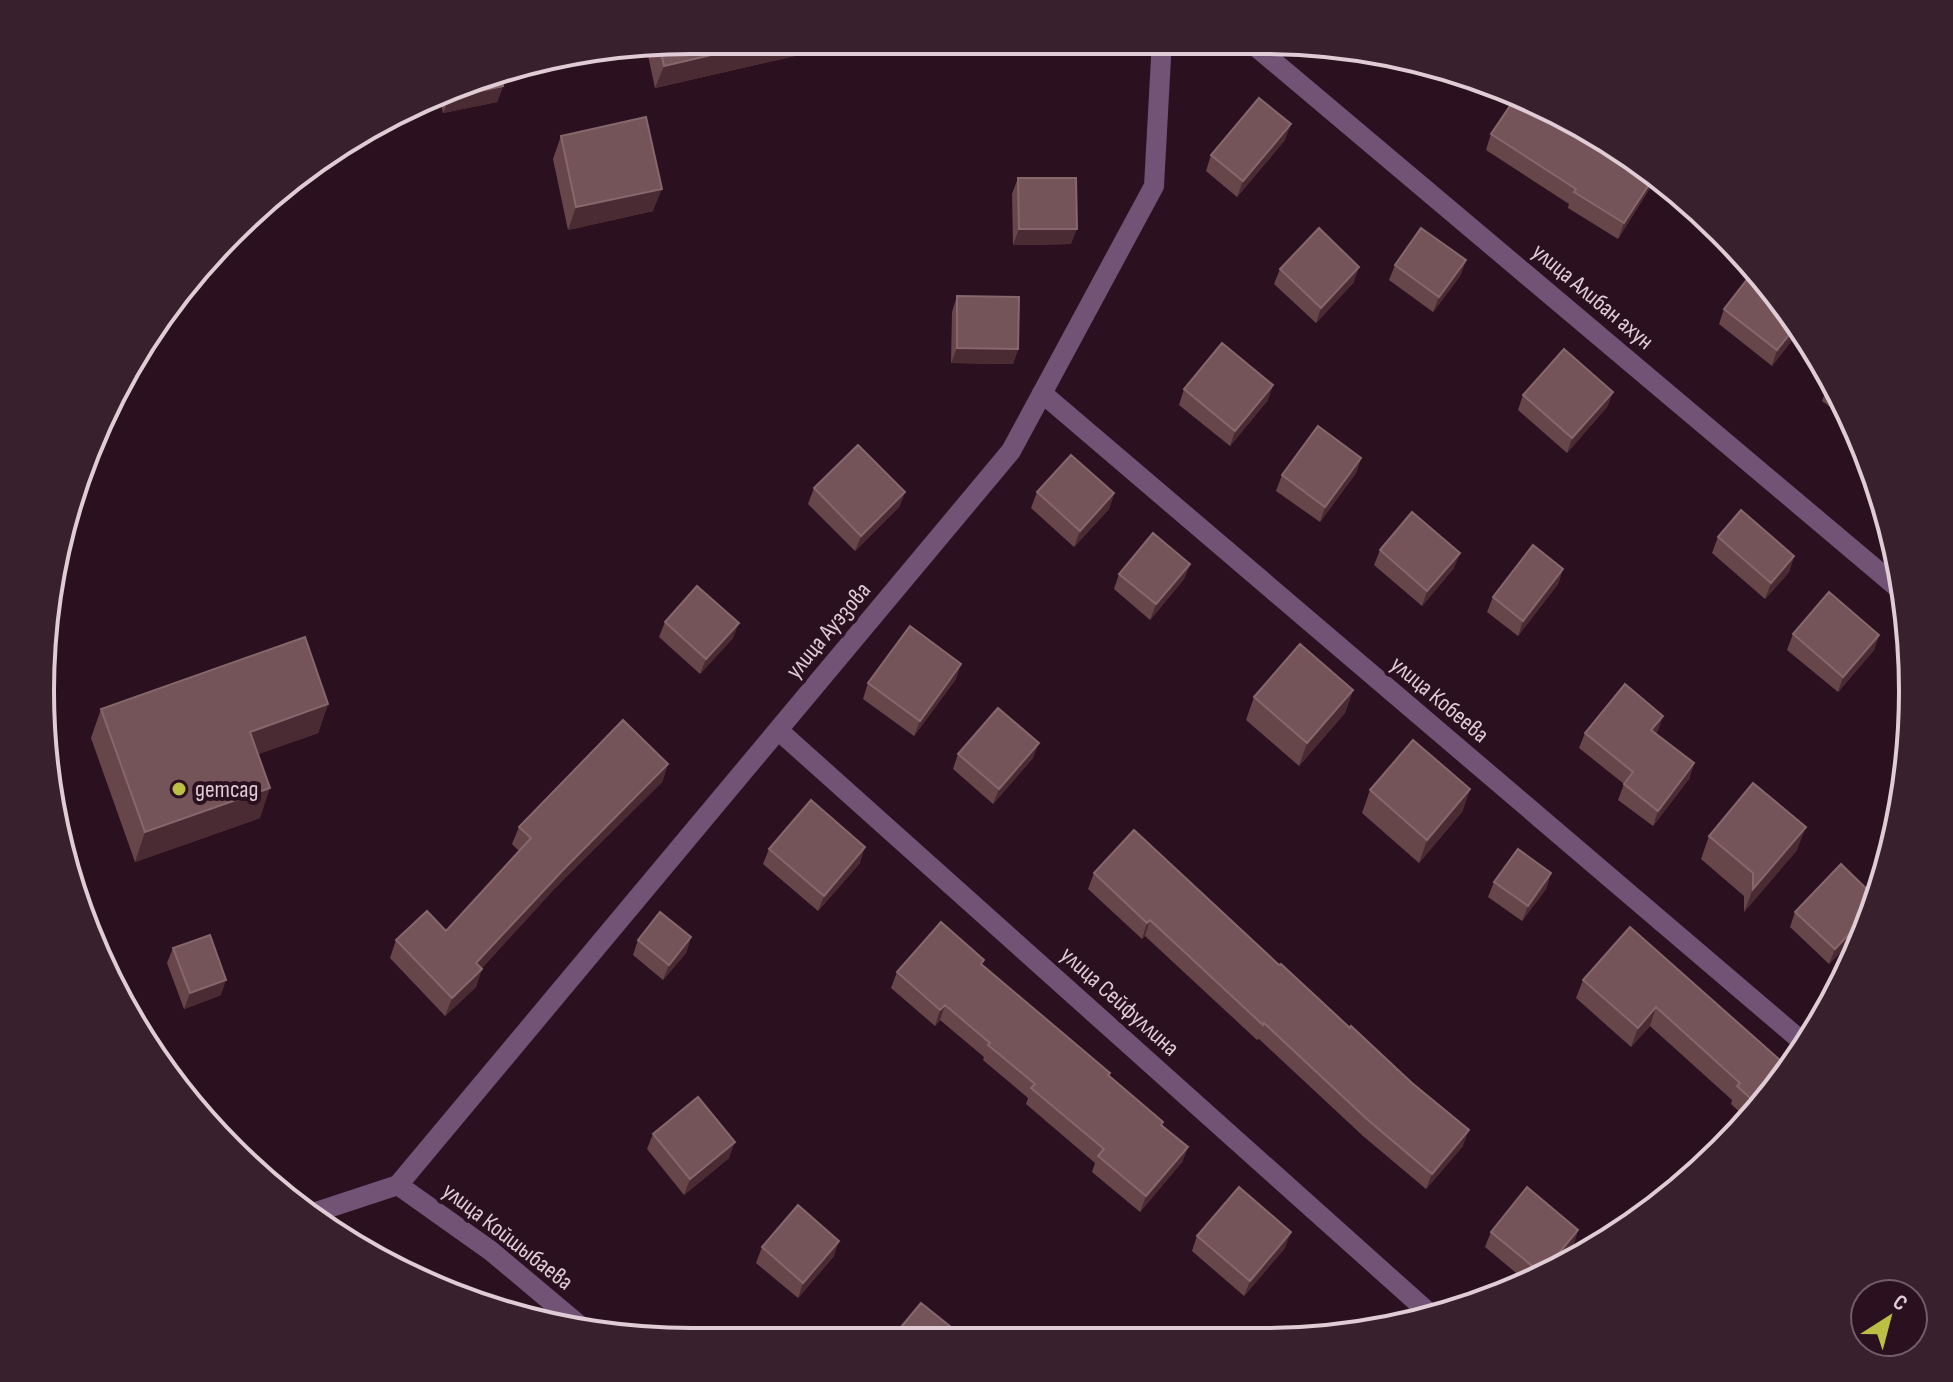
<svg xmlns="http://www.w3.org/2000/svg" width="1953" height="1382" font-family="'Sofia Sans Condensed',sans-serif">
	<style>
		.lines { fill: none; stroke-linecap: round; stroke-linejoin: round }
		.minor { stroke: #725275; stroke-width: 20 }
		.wall { fill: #67464a }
		.shaded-wall { fill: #4a2b33 }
		.building { fill: #745459; stroke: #85676c; stroke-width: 2 }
		.poi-dot { fill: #bbc044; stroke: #2b111f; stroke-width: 3 }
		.labels { text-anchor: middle; stroke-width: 8; stroke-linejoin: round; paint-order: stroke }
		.street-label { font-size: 24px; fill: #dfccd4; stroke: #2b111f }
		.poi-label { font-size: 24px; fill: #dfccd4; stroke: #2b111f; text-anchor: start }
		.rim { fill: none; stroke: #dfccd4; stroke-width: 4 }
	</style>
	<rect width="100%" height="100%" fill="#2b111f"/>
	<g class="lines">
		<!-- minor -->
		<path class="minor" d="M 1248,40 L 1904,593
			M 1042,393 L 1805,1044
			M 778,730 L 1428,1312
			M 398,1185 L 1011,451 L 1154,186 L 1162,40
			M 398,1185 L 491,1251 L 585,1330
			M 307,1215 L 398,1185"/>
	</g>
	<!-- wall -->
	<path class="wall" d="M 691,40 L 865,40 L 655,88 L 646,46 Z
		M 500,72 L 503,86 L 497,102 L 443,113 L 440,100 Z
		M 1491,134 L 1650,188 L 1618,239 L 1568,208 L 1569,204 L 1486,150 Z
		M 561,136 L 653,211 L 568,230 L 553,159 Z
		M 1285,140 L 1237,197 L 1206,171 L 1211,155 Z
		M 1018,178 L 1071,244 L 1013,245 L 1012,194 Z
		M 1466,260 L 1460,276 L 1433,312 L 1389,280 L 1395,265 Z
		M 1280,269 L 1354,282 L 1316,323 L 1274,284 Z
		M 957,296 L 1018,349 L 1013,364 L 951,363 L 952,312 Z
		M 1724,309 L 1800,330 L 1772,366 L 1719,324 Z
		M 1832,380 L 1851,422 L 1822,401 L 1828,385 Z
		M 1184,389 L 1268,400 L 1230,446 L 1179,405 Z
		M 1613,392 L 1607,407 L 1567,453 L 1518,410 L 1523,395 Z
		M 1361,458 L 1356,473 L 1320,522 L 1276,491 L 1282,475 Z
		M 814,488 L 905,492 L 899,507 L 855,551 L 808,504 Z
		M 1037,492 L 1114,493 L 1109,509 L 1074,547 L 1031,508 Z
		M 1718,537 L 1794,556 L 1789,572 L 1765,599 L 1712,553 Z
		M 1380,550 L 1454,568 L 1422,606 L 1374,565 Z
		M 1190,564 L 1184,579 L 1150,620 L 1114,589 L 1119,574 Z
		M 1563,569 L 1558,584 L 1518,636 L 1487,612 L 1493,597 Z
		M 665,622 L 733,638 L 700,674 L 659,637 Z
		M 1793,634 L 1879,635 L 1874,650 L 1838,692 L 1787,650 Z
		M 956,679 L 914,736 L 863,699 L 868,683 Z
		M 1353,690 L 1345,713 L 1299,766 L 1246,720 L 1254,697 Z
		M 328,704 L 318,733 L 258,754 L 260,818 L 135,862 L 91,738 L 101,709 Z
		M 1663,716 L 1655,734 L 1694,763 L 1689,779 L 1653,826 L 1618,800 L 1624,784 L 1579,748 L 1585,733 Z
		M 958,754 L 1033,758 L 993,804 L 953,769 Z
		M 668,764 L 662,782 L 556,887 L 482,968 L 476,987 L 445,1016 L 390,958 L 396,940 L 446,931 L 519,851 L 512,844 L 519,827 Z
		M 1470,789 L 1462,812 L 1419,863 L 1362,813 L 1370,790 Z
		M 1709,836 L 1797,850 L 1744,912 L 1744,896 L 1701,859 Z
		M 769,849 L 860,863 L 818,911 L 763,864 Z
		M 1094,873 L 1463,1146 L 1426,1189 L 1363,1136 L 1259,1039 L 1257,1040 L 1145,936 L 1142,939 L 1088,889 Z
		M 1551,873 L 1546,889 L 1522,921 L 1488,897 L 1494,882 Z
		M 1876,898 L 1866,926 L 1829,964 L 1790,927 L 1795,912 Z
		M 1630,927 L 1779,1087 L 1748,1120 L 1731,1104 L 1732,1100 L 1650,1026 L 1631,1047 L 1576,998 L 1583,980 Z
		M 691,937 L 686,953 L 663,980 L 633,955 L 638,940 Z
		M 173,948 L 221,995 L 184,1009 L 167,963 Z
		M 982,966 L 1163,1122 L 1162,1125 L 1188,1147 L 1182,1162 L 1140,1212 L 1092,1172 L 1095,1163 L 1026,1104 L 1028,1098 L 983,1060 L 984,1057 L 940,1020 L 935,1026 L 891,988 L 897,972 Z
		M 653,1134 L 729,1158 L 684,1195 L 647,1149 Z
		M 1578,1230 L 1573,1246 L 1547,1276 L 1527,1282 L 1485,1247 L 1491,1232 Z
		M 1197,1236 L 1285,1248 L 1244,1296 L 1192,1251 Z
		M 762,1247 L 834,1256 L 798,1298 L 756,1263 Z"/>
	<!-- shaded-wall -->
	<path class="shaded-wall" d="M 776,40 L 865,40 L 655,88 L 664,66 Z
		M 503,86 L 497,102 L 443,113 L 449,98 Z
		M 1291,124 L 1285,140 L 1237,197 L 1243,181 Z
		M 377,128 L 375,133 L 359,136 Z
		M 1652,180 L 1653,181 L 1650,188 L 1618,239 L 1624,223 Z
		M 662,189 L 653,211 L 568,230 L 576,207 Z
		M 1019,229 L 1077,229 L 1071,244 L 1013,245 Z
		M 1466,260 L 1460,276 L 1433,312 L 1439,297 Z
		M 1359,267 L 1354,282 L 1316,323 L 1321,308 Z
		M 1797,325 L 1800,330 L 1772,366 L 1777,350 Z
		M 957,348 L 1018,349 L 1013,364 L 951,363 Z
		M 1273,385 L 1268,400 L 1230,446 L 1235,431 Z
		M 1613,392 L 1607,407 L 1567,453 L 1572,438 Z
		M 1361,458 L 1356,473 L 1320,522 L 1325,507 Z
		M 905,492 L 899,507 L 855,551 L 861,536 Z
		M 1114,493 L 1109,509 L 1074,547 L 1080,531 Z
		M 1460,553 L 1454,568 L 1422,606 L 1427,591 Z
		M 1794,556 L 1789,572 L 1765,599 L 1771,583 Z
		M 1190,564 L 1184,579 L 1150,620 L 1156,604 Z
		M 1563,569 L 1558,584 L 1518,636 L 1523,621 Z
		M 739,623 L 733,638 L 700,674 L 706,659 Z
		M 1879,635 L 1874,650 L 1838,692 L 1843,677 Z
		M 961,664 L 956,679 L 914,736 L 920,721 Z
		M 1353,690 L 1345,713 L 1299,766 L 1307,743 Z
		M 328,704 L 318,733 L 239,761 L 250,732 Z
		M 1663,716 L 1658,731 L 1645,746 L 1651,730 Z
		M 1039,743 L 1033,758 L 993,804 L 999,789 Z
		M 1694,763 L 1689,779 L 1653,826 L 1658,811 Z
		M 668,764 L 662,782 L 556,887 L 470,981 L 476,963 L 563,870 Z
		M 270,788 L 260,818 L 135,862 L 145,832 Z
		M 1470,789 L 1462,812 L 1419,863 L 1427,840 Z
		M 1806,827 L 1797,850 L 1744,912 L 1753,889 Z
		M 865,847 L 860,863 L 818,911 L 824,896 Z
		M 1551,873 L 1546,889 L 1522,921 L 1528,906 Z
		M 1872,910 L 1866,926 L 1829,964 L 1835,949 Z
		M 1150,920 L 1145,936 L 1142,939 L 1147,923 Z
		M 691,937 L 686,953 L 663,980 L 669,965 Z
		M 482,969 L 476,987 L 445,1016 L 452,998 Z
		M 226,980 L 221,995 L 184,1009 L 190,993 Z
		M 945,1005 L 940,1020 L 935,1026 L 940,1010 Z
		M 1656,1007 L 1650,1026 L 1631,1047 L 1638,1028 Z
		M 1469,1130 L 1463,1146 L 1426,1189 L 1432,1174 Z
		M 735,1142 L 729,1158 L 684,1195 L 690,1179 Z
		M 1188,1147 L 1182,1162 L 1140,1212 L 1146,1196 Z
		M 1578,1230 L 1573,1246 L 1547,1276 L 1540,1278 L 1542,1274 Z
		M 1291,1232 L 1285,1248 L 1244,1296 L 1250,1281 Z
		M 839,1241 L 834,1256 L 798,1298 L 803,1283 Z"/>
	<!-- building -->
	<path class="building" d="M 691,40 L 776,40 L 664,66 L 659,44 Z
		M 500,72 L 503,86 L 449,98 L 448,96 Z
		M 1259,98 L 1291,124 L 1243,181 L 1211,155 Z
		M 1514,100 L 1576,123 L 1603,140 L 1652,180 L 1624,223 L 1574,192 L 1576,189 L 1491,134 Z
		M 646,117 L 662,189 L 576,207 L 561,136 Z
		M 1018,178 L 1076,178 L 1077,229 L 1019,229 Z
		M 1319,228 L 1359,267 L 1321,308 L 1280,269 Z
		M 1421,228 L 1466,260 L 1439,297 L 1395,265 Z
		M 1756,268 L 1797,325 L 1777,350 L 1724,309 Z
		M 957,296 L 1019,297 L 1018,349 L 957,348 Z
		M 1222,343 L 1273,385 L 1235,431 L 1184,389 Z
		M 1564,349 L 1613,392 L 1572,438 L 1523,395 Z
		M 1832,380 L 1838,393 L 1828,385 Z
		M 1318,426 L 1361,458 L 1325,507 L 1282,475 Z
		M 858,445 L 905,492 L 861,536 L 814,488 Z
		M 1071,455 L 1114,493 L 1080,531 L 1037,492 Z
		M 1741,510 L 1794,556 L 1771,583 L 1718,537 Z
		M 1412,512 L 1460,553 L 1427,591 L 1380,550 Z
		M 1153,533 L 1190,564 L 1156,604 L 1119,574 Z
		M 1533,545 L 1563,569 L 1523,621 L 1493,597 Z
		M 697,586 L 739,623 L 706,659 L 665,622 Z
		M 1829,592 L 1879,635 L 1843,677 L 1793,634 Z
		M 910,626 L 961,664 L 920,721 L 868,683 Z
		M 305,637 L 328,704 L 250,732 L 270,788 L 145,832 L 101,709 Z
		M 1300,644 L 1353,690 L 1307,743 L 1254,697 Z
		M 1625,684 L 1663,716 L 1651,730 L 1694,763 L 1658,811 L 1624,784 L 1633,772 L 1585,733 Z
		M 998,708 L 1039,743 L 999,789 L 958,754 Z
		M 623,720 L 668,764 L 563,870 L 476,963 L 482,969 L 452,998 L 396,940 L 427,911 L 446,931 L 531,838 L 519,827 Z
		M 1413,740 L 1470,789 L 1427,840 L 1370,790 Z
		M 1753,783 L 1806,827 L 1753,889 L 1753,873 L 1709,836 Z
		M 811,800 L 865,847 L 824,896 L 769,849 Z
		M 1134,830 L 1279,965 L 1281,964 L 1350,1028 L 1351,1026 L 1412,1083 L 1469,1130 L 1432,1174 L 1369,1121 L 1264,1023 L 1263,1025 L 1150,920 L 1147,923 L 1094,873 Z
		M 1518,849 L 1551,873 L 1528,906 L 1494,882 Z
		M 1841,864 L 1876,898 L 1872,910 L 1835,949 L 1795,912 Z
		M 660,912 L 691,937 L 669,965 L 638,940 Z
		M 941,922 L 984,960 L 981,964 L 1110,1073 L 1108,1075 L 1163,1122 L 1161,1125 L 1188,1147 L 1146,1196 L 1098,1156 L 1104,1149 L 1031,1088 L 1035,1084 L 988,1045 L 990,1043 L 945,1005 L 940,1010 L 897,972 Z
		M 1630,927 L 1790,1069 L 1779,1087 L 1760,1107 L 1737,1086 L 1740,1083 L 1656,1007 L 1638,1028 L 1583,980 Z
		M 210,935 L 226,980 L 190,993 L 173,948 Z
		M 698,1097 L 735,1142 L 690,1179 L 653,1134 Z
		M 1239,1187 L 1291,1232 L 1250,1281 L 1197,1236 Z
		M 1527,1187 L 1578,1230 L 1542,1274 L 1491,1232 Z
		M 798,1205 L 839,1241 L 803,1283 L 762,1247 Z
		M 921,1303 L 966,1339 L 891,1339 Z"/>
	<!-- markers -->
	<circle class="poi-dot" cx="179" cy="789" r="8"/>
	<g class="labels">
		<!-- street labels -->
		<g class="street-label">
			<text transform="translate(1593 296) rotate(40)" y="8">улица Алибан ахун</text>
			<text transform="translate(828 630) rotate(-50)" y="8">улица Ауэзова</text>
			<text transform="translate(1440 699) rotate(40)" y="8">улица Кобеева</text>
			<text transform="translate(1120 1001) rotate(42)" y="8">улица Сейфуллина</text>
			<text transform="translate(508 1236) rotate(38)" y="8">улица Койшыбаева</text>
		</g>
		<!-- poi labels -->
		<g class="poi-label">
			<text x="195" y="797">детсад</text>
		</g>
	</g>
	<!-- crop -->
	<path d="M0 0H1953V1382H0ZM691 54H1262A637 637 0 0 1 1899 691V691A637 637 0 0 1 1262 1328H691A637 637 0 0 1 54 691V691A637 637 0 0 1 691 54Z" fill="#39202d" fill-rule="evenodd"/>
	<path class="rim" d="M691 54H1262A637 637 0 0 1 1899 691V691A637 637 0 0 1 1262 1328H691A637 637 0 0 1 54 691V691A637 637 0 0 1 691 54Z"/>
	<!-- north arrow -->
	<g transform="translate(1889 1318) rotate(36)"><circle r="38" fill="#2b111f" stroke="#735c67" stroke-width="2"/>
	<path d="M0-6L14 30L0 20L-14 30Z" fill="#bbc044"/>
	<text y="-12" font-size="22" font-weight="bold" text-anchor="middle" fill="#dfccd4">С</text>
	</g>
</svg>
